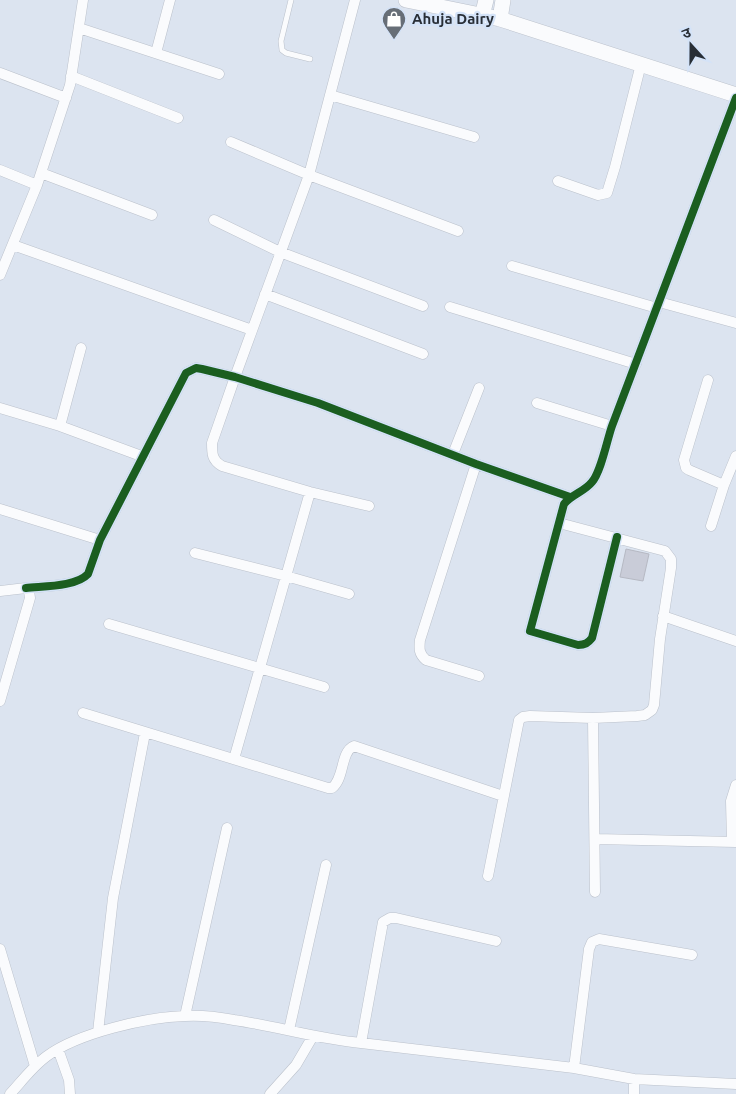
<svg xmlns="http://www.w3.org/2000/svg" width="736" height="1094" font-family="Ubuntu,'Noto Sans Devanagari',sans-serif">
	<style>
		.building { fill: #c9ccd8; stroke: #b6b9c3 }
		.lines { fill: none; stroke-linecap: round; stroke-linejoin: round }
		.service-casing { stroke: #bbc1cb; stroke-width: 6 }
		.minor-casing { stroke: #bbc1cb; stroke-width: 11 }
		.secondary-casing { stroke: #bbc1cb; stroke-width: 16 }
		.service { stroke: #fafbfd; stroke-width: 5 }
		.minor { stroke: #fafbfd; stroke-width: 10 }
		.secondary { stroke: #fafbfd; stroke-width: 15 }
		.cycleway-casing { stroke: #d4e3f8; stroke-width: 11 }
		.cycleway { stroke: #1b5e20; stroke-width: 8 }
		.labels { text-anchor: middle; stroke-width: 4.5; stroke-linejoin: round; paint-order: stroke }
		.poi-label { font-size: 15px; font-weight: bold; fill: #282e36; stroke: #d4e3f8; text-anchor: start }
	</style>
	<rect width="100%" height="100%" fill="#dce4f0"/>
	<!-- building -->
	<path class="building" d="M 626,549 L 649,554 L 643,581 L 620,577 Z"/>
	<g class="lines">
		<!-- service casing -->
		<g class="service-casing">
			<path id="service" d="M 291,0 L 281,41 L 282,50 L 286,53 L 310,59"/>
		</g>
		<!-- minor casing -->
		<g class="minor-casing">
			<path id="minor" d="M 355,0 L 309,175 L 235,377 L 212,443 C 212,454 212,460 222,466 L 310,492 L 369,506
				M 79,28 L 219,74
				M 156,53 L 170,0
				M 0,73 L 66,98
				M 71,76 L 178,118
				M 330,95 L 474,137
				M 231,142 L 309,175 L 458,231
				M 0,170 L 37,185
				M 41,173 L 152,215
				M 558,181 L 598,195 L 607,193 L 615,167 L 641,64
				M 214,220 L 280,252 L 423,306
				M 13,245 L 252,330
				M 512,266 L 657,308
				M 0,275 L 37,185 L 70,85 L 83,0
				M 265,294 L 423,354
				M 659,302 L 736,323
				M 450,307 L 636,364
				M 708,380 L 684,460 L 686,468 L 689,470 L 724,485 L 736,456
				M 537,403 L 612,426
				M 0,408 L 60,426 L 144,457
				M 60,426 L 81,348
				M 453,454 L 479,388
				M 476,464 L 420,640 C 419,649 419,654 426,660 L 479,676
				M 0,509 L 100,540
				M 711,526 L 724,485
				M 617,537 L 592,638 C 588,643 585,645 578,645 L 530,631 L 564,504 C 572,494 584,492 592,482 C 601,472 607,440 612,426 L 736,98
				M 195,553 L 286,576 L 349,594
				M 26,588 C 43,586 76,587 88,574 L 100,540 L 186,373 L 196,368 L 202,369 L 235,377 L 318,403 L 476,464 L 570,497
				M 0,591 L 26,588 L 29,591 L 30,598 L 0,701
				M 663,616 L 736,641
				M 109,624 L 324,687
				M 83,713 L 328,788 L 332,788 C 345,778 340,752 354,746 L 503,796
				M 593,718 L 595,892
				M 234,759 L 310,492
				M 595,839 L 736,842
				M 732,842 L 731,801 L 736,785
				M 488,876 L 519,720 L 523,717 L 530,716 L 593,718 L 637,716 L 645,715 L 652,710 L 654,705 L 660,639 L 671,568 L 671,559 L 665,551 L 559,523
				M 0,949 L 35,1066
				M 692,955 L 599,939 L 592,942 L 589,949 L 574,1068 L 634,1079 L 736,1084
				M 185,1016 L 227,828
				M 289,1030 L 326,865
				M 98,1032 L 113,898 L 145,733
				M 361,1043 L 574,1068
				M 58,1049 L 69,1080 L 70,1094
				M 10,1094 C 22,1081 33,1066 47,1056 C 78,1033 147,1017 185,1016 C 201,1015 218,1017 234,1020 C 276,1026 318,1039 361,1043 L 383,922 L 390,918 L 396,918 L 496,941
				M 270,1094 L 296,1065 L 313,1036
				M 634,1094 L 634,1079"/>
		</g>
		<!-- secondary casing -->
		<g class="secondary-casing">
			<path id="secondary" d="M 406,0 L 500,19 L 736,95
				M 482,16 L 486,0
				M 500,19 L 503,0"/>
		</g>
		<!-- service -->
		<use href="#service" class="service"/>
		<!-- minor -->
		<use href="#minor" class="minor"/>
		<!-- secondary -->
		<use href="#secondary" class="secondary"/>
		<!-- cycleway casing -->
		<g class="cycleway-casing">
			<path id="cycleway" d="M 617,537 L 592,638 C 588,643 585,645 578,645 L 530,631 L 564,504 C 572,494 584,492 592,482 C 601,472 607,440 612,426 L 736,98
				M 26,588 C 43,586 76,587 88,574 L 100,540 L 186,373 L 196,368 L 202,369 L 235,377 L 318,403 L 476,464 L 570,497"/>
		</g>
		<!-- cycleway -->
		<use href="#cycleway" class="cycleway"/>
	</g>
	<!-- icons -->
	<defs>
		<g id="shop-pin" transform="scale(1.25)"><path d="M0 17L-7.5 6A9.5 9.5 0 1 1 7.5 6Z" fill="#676e77" stroke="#d4e3f8"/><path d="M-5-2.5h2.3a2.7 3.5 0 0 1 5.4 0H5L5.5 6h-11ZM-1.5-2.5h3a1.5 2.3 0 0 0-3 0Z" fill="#fff"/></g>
	</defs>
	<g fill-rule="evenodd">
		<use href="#shop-pin" x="394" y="19"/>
	</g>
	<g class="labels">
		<!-- poi labels -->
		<g class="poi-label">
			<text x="412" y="24">Ahuja Dairy</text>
		</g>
	</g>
	<!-- north arrow -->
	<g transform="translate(691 45) rotate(339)" stroke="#d4e3f8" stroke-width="4" paint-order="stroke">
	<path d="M0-4L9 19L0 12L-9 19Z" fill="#282e36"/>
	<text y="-8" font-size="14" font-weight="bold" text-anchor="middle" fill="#282e36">उ</text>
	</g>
</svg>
